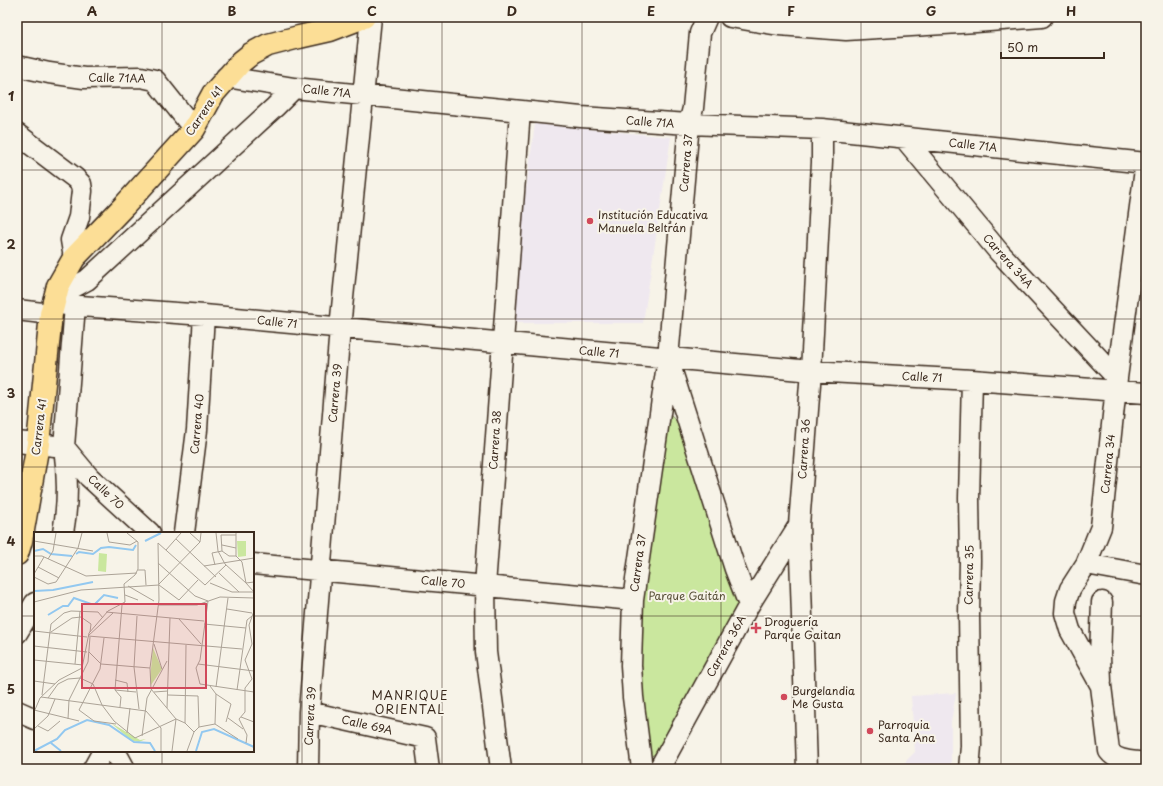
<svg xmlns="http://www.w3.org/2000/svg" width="1163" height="786" font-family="'Playpen Sans',sans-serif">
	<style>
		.built { fill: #efe8ef }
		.green { fill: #cae79e; stroke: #82885e }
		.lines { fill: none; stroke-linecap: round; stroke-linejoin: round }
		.minor-casing { stroke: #3b2a1e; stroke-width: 23 }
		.major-casing { stroke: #3b2a1e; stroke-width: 25 }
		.minor { stroke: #f7f3e8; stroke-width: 20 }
		.major { stroke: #fcde96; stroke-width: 22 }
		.grid { fill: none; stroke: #3b2a1e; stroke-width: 1; stroke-opacity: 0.55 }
		.poi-dot { fill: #d1495b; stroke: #f7f3e8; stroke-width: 1.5 }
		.labels { text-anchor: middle; stroke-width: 4; stroke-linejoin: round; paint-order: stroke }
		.street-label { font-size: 11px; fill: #3b2a1e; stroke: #f7f3e8 }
		.poi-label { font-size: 11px; fill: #3b2a1e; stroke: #f7f3e8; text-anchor: start }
		.park-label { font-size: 11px; fill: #585038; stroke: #f7f3e8 }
		.neighbourhood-label { font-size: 12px; letter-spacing: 1px; fill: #3b2a1e; stroke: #f7f3e8 }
		.inset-river { fill: none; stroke: #92c8f0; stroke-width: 2 }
		.inset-road { fill: none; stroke: #aca397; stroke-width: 1 }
		.view { fill: #d1495b; fill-opacity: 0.15; stroke: #d1495b; stroke-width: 2 }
		.inset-edge { fill: none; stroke: #3b2a1e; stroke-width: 2 }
		.neatline { fill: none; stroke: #3b2a1e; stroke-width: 1.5 }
		.grid-label { font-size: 13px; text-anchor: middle; font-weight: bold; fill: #3b2a1e }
	</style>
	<rect width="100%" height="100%" fill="#f7f3e8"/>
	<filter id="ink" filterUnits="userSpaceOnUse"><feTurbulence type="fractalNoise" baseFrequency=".025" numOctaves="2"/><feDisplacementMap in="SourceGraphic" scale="8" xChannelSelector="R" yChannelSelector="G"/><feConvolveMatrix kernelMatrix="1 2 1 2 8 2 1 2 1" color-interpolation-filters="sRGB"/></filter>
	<g filter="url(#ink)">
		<!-- built -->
		<path class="built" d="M 535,124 L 671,137 L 643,323 L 515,323 L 519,254 L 526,189 Z
			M 956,693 L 951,722 L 951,769 L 901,769 L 907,760 L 915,752 L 911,696 Z"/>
		<!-- green -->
		<path class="green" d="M 668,413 L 694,438 L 749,605 L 677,736 L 647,760 L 631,639 Z"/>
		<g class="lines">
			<!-- minor casing -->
			<g class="minor-casing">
				<path id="minor" d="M 730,17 L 779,25 L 846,30 L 976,22 L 1042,17
					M 17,66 L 49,73 L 84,78 L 141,77 L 155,80 L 194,129
					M 226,77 L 294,88 L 581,117 L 689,124 L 822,129 L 1146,163
					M 17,134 L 75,178 L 81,184 L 82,191 L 79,217 L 71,240 L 74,258
					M 905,139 L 999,252 L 1117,378
					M 1146,162 L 1117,378 L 1101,527 L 1086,564 L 1070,589 L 1066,601 L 1065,613 L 1070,630 L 1101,686 L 1109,751 C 1117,762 1133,761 1146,763
					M 54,298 L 87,280 L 275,107 L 294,88
					M 53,302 L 66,305 L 204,315 L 811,371 L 972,380 L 1146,393
					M 17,310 L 51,314
					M 669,362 L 735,569 L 749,605
					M 17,442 L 55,446
					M 64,447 L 89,477 L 150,533
					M 63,533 C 68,505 68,475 64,447 L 75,305
					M 184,533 L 197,430 L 204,315
					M 253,564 L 633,600
					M 1086,564 L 1146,575
					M 17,633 L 35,603
					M 1101,682 L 1100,656 L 1102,602
					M 17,711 L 35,719
					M 309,712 L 425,738 L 429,769
					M 111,751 L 119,758 L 125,769
					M 93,769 L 103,751
					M 308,769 L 309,712 L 340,328 L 371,17
					M 501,769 L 486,652 L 485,586 L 520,111
					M 642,769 L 633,697 L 631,665 L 633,600 L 668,358 L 689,124 L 693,108 L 700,33 L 707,17
					M 659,769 L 749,605 L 799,525
					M 807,769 L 799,525 L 811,371 L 822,162 L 822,129
					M 969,769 L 971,746 L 969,614 L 970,560 L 969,498 L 972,380"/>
			</g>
			<!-- major casing -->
			<g class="major-casing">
				<path id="major" d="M 17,554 L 21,541 L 38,444 L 51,314 L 58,286 L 74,258 L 124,206 L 194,129 L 213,94 L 241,62 L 251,54 L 268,45 L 299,37 L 330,30 L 364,17"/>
			</g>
			<!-- minor -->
			<use href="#minor" class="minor"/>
			<!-- major -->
			<use href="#major" class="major"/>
		</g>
	</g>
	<!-- grid -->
	<path class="grid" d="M 162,17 L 162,533M 302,17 L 302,769M 442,17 L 442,769M 582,17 L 582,769M 721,17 L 721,769M 861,17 L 861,769M 1001,17 L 1001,769M 17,170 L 1146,170M 17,319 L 1146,319M 17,467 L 1146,467M 17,616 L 35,616M 253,616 L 1146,616M 162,751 L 162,769"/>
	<!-- markers -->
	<g class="poi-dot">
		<circle cx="590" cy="221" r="4"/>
		<path d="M754 622h4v4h4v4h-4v4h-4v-4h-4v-4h4z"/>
		<circle cx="784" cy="697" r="4"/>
		<circle cx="870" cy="731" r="4"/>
	</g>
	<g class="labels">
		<!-- street labels -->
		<g class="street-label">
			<text transform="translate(117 78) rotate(1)" y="4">Calle 71AA</text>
			<text transform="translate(327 91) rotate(6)" y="4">Calle 71A</text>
			<text transform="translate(204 111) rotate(-56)" y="4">Carrera 41</text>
			<text transform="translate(650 122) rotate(4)" y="4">Calle 71A</text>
			<text transform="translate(973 145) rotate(6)" y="4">Calle 71A</text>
			<text transform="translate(686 163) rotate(-85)" y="4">Carrera 37</text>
			<text transform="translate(1008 261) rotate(48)" y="4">Carrera 34A</text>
			<text transform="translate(277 322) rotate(6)" y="4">Calle 71</text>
			<text transform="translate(599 352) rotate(5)" y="4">Calle 71</text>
			<text transform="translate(922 377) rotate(3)" y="4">Calle 71</text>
			<text transform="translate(335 393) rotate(-85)" y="4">Carrera 39</text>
			<text transform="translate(197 424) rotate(-85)" y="4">Carrera 40</text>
			<text transform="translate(39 427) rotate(-83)" y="4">Carrera 41</text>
			<text transform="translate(495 440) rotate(-86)" y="4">Carrera 38</text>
			<text transform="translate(804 449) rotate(-86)" y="4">Carrera 36</text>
			<text transform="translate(1108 464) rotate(-84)" y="4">Carrera 34</text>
			<text transform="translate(106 492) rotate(43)" y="4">Calle 70</text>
			<text transform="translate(638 563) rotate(-82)" y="4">Carrera 37</text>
			<text transform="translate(969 575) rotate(-89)" y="4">Carrera 35</text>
			<text transform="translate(443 582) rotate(5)" y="4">Calle 70</text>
			<text transform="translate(726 646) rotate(-61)" y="4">Carrera 36A</text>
			<text transform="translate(310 716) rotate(-87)" y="4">Carrera 39</text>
			<text transform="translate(367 725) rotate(13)" y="4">Calle 69A</text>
		</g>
		<!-- poi labels -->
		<g class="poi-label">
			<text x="598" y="219">Institución Educativa<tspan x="598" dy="13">Manuela Beltrán</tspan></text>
			<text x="764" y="626">Droguería<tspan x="764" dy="13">Parque Gaitan</tspan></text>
			<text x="792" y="695">Burgelandia<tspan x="792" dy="13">Me Gusta</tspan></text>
			<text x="878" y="729">Parroquia<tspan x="878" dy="13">Santa Ana</tspan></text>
		</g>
		<!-- park labels -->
		<g class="park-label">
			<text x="687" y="600">Parque Gaitán</text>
		</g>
		<!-- neighbourhood labels -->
		<g class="neighbourhood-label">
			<text x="410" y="700">MANRIQUE<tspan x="410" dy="14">ORIENTAL</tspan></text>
		</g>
	</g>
	<!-- overview -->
	<g transform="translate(34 532)">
		<rect width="220" height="220" fill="#f7f3e8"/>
		<path d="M 203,9 L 212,9 L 212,24 L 204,25 ZM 65,21 L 73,22 L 72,40 L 64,39 ZM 119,116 L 128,137 L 117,153 L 116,147 ZM 77,191 L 106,208 L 112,207 L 105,210 L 98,209 Z" fill="#cae79e"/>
		<path class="inset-river" d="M 111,9 L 127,1M 0,19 L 9,17 L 17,22 L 38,24M 42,22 L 45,20 L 59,22 L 67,16 L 75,15 L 99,18 L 102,13M 0,59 L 19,58 L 59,50M 14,83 L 29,74 L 34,74 L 40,66 L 57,72 L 61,72 L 70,63 L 84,66M 17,211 L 27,219M 0,219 L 23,207 L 31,198 L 53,188 L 75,193 L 100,210 L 116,211 L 121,219M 162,219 L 168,200 L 180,197 L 220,215"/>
		<path class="inset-road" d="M 73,1 L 75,10 L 96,13 L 103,9M 156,1 L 166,10M 182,1 L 184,19 L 191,32 L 212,51 L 220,50M 202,1 L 202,24 L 208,30M 142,7 L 182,45M 0,9 L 59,19M 124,11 L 171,53 L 192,33M 188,13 L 202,16M 132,18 L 147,1M 188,19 L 187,3 L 202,3M 0,24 L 8,24 L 52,44 L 103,41M 14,27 L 19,19 L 22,1M 208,30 L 212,51 L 220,60M 124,31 L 161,64 L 174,69M 181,33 L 178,21 L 188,19 L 195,24 L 202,24M 170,34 L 220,26M 4,35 L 25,46M 104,38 L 111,38 L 112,53M 185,41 L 205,60M 0,42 L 10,25M 0,45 L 14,52 L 22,50 L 44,16 L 48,1M 176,51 L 198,60 L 220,60M 125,52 L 166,10 L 167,1M 94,54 L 120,69M 91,63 L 104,68M 174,69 L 166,128 L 162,136 L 166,152 L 220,160M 0,70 L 47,58 L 125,53 L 145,68 L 164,48M 124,73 L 163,73 L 186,65 L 220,66M 193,77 L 218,81M 72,80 L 170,89M 103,84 L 100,135 L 105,177M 145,87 L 167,112M 170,92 L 212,96M 0,99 L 53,105M 17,100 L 38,86 L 47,85 L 57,92 L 56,100M 54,104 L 208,117M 54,104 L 79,81M 70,106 L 66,137 L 45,178 L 60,189 L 82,192M 120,112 L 128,137M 0,114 L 53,120M 55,120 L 67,132 L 116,136M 0,128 L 49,133M 41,132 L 46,79M 164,132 L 220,139M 81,148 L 93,151 L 94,160M 0,149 L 21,152M 176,154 L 182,162 L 197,172 L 192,190M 182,155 L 194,66M 117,157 L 116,136 L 125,68 L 124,11M 117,157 L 142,187M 81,158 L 102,160M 203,158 L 213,88 L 218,84M 120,160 L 134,159M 8,163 L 17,92 L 30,81 L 37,79 L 64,80 L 69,86M 134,163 L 164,164 L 165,195M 7,165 L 112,179 L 127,196 L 127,219M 14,166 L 24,152 L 34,147 L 46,146 L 59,152 L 68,173 L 80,189 L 101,206 L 142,187M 86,175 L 87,165 L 81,158 L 88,73M 133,176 L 136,86M 0,178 L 45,189M 0,180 L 6,166 L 25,148 L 48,136 L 55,101 L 74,79 L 91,70 L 90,52 L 101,43 L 104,37 L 104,10 L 93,1M 207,185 L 220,190M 194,186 L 209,197M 34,187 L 35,168 L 54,130 L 56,105M 142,187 L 151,191 L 160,200M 151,191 L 152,113M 181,192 L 182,162M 181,192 L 204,207M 4,194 L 14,199 L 26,189M 0,197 L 14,184 L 21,167M 93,201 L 96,176M 108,204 L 113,166 L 133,129M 212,211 L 213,203 L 205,187 L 211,180 L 211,156 L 218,147 L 211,128 L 218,112 L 215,93 L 220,79M 138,219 L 142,187M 153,219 L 160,200 L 165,195 L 181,192"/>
		<path class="view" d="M 48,72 L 172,72 L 172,156 L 48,156 Z"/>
		<rect width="220" height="220" class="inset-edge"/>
	</g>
	<!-- margin -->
	<rect width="1163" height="786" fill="none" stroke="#f7f3e8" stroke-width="44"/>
	<!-- scale -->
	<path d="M1001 52v6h103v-6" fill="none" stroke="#3b2a1e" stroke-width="2"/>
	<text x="1007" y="52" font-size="12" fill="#3b2a1e" stroke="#f7f3e8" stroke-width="3" paint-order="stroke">50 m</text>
	<rect x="22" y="22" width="1119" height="742" class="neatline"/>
	<g class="grid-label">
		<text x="92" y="16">A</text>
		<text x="232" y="16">B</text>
		<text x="372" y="16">C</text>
		<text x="512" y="16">D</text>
		<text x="651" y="16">E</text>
		<text x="791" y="16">F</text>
		<text x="931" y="16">G</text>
		<text x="1071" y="16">H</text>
		<text x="11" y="101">1</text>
		<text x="11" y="249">2</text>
		<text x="11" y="398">3</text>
		<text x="11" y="546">4</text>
		<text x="11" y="694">5</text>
	</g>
</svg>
